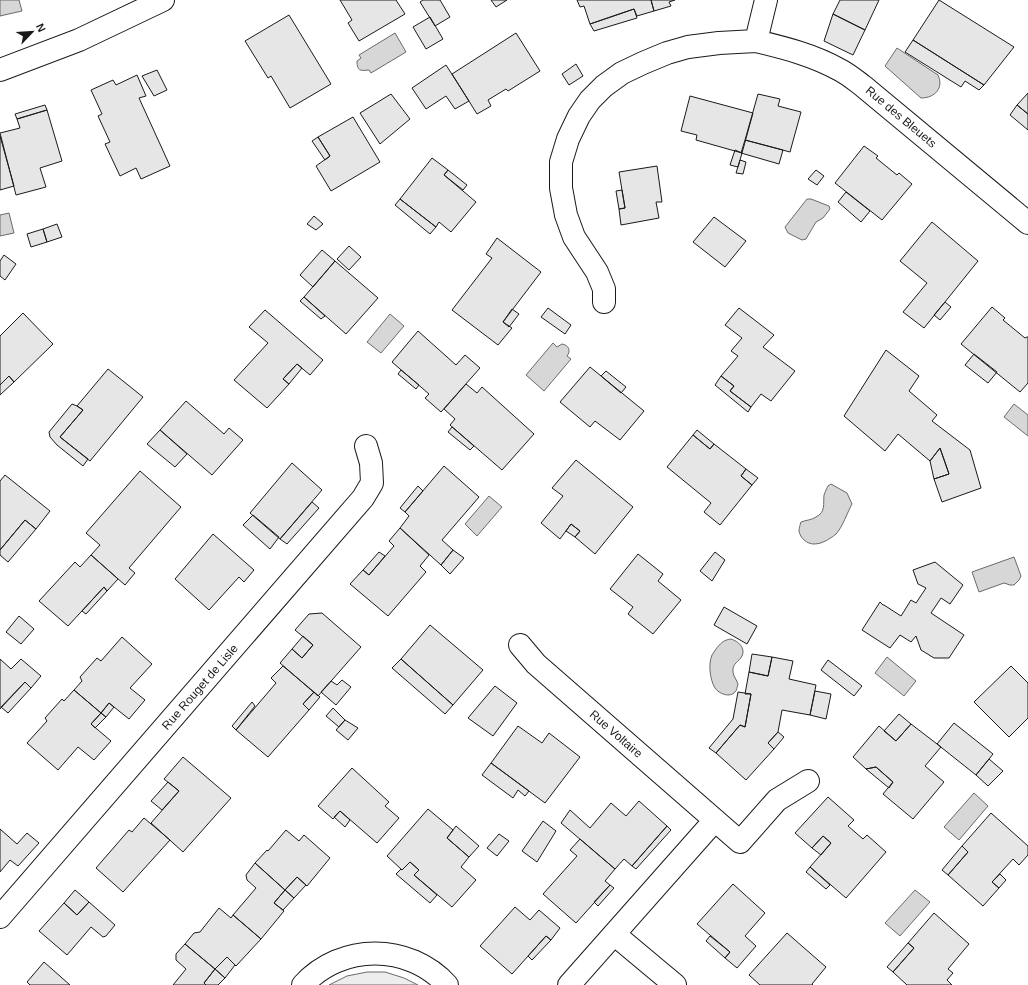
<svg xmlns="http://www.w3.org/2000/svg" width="1028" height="985" font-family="Arial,sans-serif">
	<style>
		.built { fill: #ededed; stroke: #6a6a6a }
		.water { fill: #d7d7d7; stroke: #6a6a6a }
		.building { fill: #e6e6e6; stroke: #1a1a1a }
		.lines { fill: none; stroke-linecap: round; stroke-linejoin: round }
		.street-casing { stroke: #1a1a1a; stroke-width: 24 }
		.street { stroke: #fff; stroke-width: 22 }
		.labels { text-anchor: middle; stroke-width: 3; stroke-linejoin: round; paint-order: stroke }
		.street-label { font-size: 12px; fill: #1a1a1a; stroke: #fff }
	</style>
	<rect width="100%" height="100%" fill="#fff"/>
	<!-- built -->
	<path class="built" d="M 367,972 L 385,972 L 404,978 L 418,985 L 329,985 L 347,976 Z"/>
	<!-- water -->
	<path class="water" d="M 0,0 L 19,0 L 22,11 L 0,16 Z
		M 395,33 L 406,52 L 371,73 L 369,70 C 360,71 357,71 357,61 L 361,58 L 359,55 Z
		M 897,48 L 938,75 C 944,88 935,98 921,98 L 885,66 Z
		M 807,199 L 811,199 L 829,206 L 830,209 L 823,218 L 816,222 L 806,239 L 802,240 L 788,233 L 785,227 Z
		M 9,213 L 14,233 L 0,236 L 0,215 Z
		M 390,314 L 404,326 L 381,353 L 367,342 Z
		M 553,343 L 557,347 L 562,344 C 569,345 571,351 567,356 L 571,359 L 544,391 L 526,375 Z
		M 1014,404 L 1028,415 L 1028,436 L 1004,417 Z
		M 831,484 L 847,493 L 852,504 C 848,511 842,528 836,534 C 830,539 822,544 814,544 C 807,544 800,538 799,531 C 799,528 800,525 801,522 C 806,520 812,520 816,517 C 826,512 823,504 824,495 C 825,492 827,488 828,486 Z
		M 489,496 L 502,507 L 477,536 L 465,524 Z
		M 1014,557 L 1021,576 L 1019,580 L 1014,585 L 1010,585 L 1004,583 L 979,592 L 972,572 Z
		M 731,639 C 738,641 746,648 742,656 C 739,662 732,663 733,672 C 733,676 737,680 738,684 C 737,687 737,690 735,692 C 730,698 719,694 715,688 C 710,680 708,664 712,655 C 713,653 715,651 716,649 C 720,644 723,640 731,639 Z
		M 887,657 L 916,681 L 904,696 L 875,673 Z
		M 974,793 L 988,806 L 959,840 L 944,827 Z
		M 915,890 L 930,902 L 900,936 L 885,923 Z"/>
	<!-- building -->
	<path class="building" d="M 340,0 L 396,0 L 405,14 L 359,41 L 348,23 L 352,20 Z
		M 423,0 L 440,0 L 450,17 L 435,26 L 420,2 Z
		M 491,0 L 507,0 L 496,7 Z
		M 577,0 L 651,0 L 654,11 L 637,16 L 634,9 L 590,24 L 584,6 L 580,7 Z
		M 651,0 L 675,0 L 669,2 L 671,6 L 654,11 Z
		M 840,0 L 879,0 L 865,30 L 833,14 Z
		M 939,0 L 1014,47 L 984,85 L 913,40 Z
		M 634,9 L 637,18 L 594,31 L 590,24 Z
		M 833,14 L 865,30 L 853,55 L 824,41 Z
		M 289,15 L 331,84 L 290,108 L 271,76 L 268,78 L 245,41 Z
		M 430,17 L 443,39 L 426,49 L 413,27 Z
		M 516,33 L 540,71 L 508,91 L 506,89 L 488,100 L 491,106 L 477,114 L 452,74 Z
		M 913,40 L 984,85 L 979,90 L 965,81 L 961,87 L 905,52 Z
		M 576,64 L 583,76 L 569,85 L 562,74 Z
		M 446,65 L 469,101 L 455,109 L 446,96 L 426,109 L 412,88 Z
		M 157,70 L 167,90 L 154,96 L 142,76 Z
		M 137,75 L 146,96 L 139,98 L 170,166 L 141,179 L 136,168 L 120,176 L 105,144 L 110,142 L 98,116 L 102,114 L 91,90 L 113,80 L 116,85 Z
		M 1028,93 L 1028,114 L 1017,105 Z
		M 391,94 L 410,119 L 380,144 L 360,113 Z
		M 758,94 L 780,99 L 778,106 L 801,112 L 790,152 L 745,140 Z
		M 690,96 L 753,113 L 742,153 L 696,140 L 697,135 L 681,131 Z
		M 45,105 L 47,110 L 17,119 L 15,114 Z
		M 1017,105 L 1028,114 L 1028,130 L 1010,115 Z
		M 47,110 L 62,161 L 40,168 L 46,187 L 16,195 L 0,133 L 20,128 L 17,119 Z
		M 353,117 L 380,162 L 331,191 L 316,166 L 330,156 L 318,137 Z
		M 0,136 L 14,186 L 0,190 Z
		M 318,137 L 330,156 L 325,160 L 312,141 Z
		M 745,140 L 783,150 L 779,164 L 741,153 Z
		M 864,146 L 878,156 L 876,158 L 897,175 L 899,173 L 912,184 L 882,220 L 835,183 Z
		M 735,150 L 742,153 L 738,167 L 730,165 Z
		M 432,158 L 448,170 L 444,175 L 476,202 L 451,232 L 439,222 L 436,227 L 400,199 Z
		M 740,160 L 746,162 L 743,174 L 736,173 Z
		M 657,166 L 662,202 L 656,202 L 659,218 L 621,225 L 619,209 L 625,208 L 619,172 Z
		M 448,170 L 467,185 L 463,190 L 444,175 Z
		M 816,170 L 824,176 L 817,185 L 808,179 Z
		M 622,190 L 625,208 L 619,209 L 616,191 Z
		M 846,192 L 870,211 L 861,222 L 838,202 Z
		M 400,199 L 436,227 L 430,234 L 395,205 Z
		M 314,216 L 323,224 L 316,230 L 307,224 Z
		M 714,217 L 746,241 L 725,267 L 693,242 Z
		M 932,222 L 978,261 L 924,328 L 903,312 L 927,283 L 900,261 Z
		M 57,224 L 62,237 L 47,242 L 43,229 Z
		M 43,229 L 47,242 L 31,247 L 27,234 Z
		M 497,238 L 541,272 L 503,322 L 512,328 L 498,345 L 452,310 L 492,258 L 486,254 Z
		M 349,246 L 361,257 L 349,270 L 337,259 Z
		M 322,250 L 335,261 L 313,287 L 300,275 Z
		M 4,255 L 16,264 L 5,280 L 0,276 L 0,261 Z
		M 335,261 L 378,298 L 346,334 L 304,297 Z
		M 304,297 L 325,316 L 321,319 L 300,301 Z
		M 945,302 L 951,307 L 940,320 L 934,315 Z
		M 992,307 L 1005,318 L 1003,320 L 1025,338 L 1027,337 L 1028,337 L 1028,383 L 1020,392 L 961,344 Z
		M 548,308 L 571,325 L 565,334 L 541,317 Z
		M 739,308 L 774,335 L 763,347 L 795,371 L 771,401 L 761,394 L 751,407 L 730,391 L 734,386 L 721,376 L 738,356 L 731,351 L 742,338 L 725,325 Z
		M 512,309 L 519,314 L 509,327 L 503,322 Z
		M 265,310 L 323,360 L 310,375 L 297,364 L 283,379 L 289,384 L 267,408 L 234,380 L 268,343 L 249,327 Z
		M 23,313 L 53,344 L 14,382 L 9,376 L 0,385 L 0,336 Z
		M 418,331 L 456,365 L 465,355 L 480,368 L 441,412 L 425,398 L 429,394 L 392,362 Z
		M 886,350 L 919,376 L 909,391 L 937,415 L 932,421 L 970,450 L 981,488 L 942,502 L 934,479 L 949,474 L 940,448 L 930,461 L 898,434 L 885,451 L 844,416 Z
		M 974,354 L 997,372 L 988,383 L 965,365 Z
		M 297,364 L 302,368 L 289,384 L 283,379 Z
		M 590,367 L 644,411 L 620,440 L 595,421 L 590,427 L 560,402 Z
		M 108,369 L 143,397 L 90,461 L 60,437 L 83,410 L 77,406 Z
		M 401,370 L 419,385 L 416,389 L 398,374 Z
		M 606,371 L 626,387 L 621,393 L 601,376 Z
		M 9,376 L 14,382 L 0,395 L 0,385 Z
		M 721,376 L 734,386 L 730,391 L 751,407 L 748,412 L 715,385 Z
		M 466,384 L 477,393 L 482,387 L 534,434 L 502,470 L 450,425 L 455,419 L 444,409 Z
		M 186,401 L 224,434 L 229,428 L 243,440 L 212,475 L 160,430 Z
		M 72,404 L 77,406 L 83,410 L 60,437 L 88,459 L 83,466 L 57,445 L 50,437 L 49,432 Z
		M 452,427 L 474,446 L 470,450 L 448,432 Z
		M 160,430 L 187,454 L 175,467 L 147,444 Z
		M 697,430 L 714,444 L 710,449 L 693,435 Z
		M 693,435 L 710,449 L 714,444 L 746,469 L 741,476 L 752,485 L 720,525 L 704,512 L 711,503 L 667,467 Z
		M 940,448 L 949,474 L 934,479 L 930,461 Z
		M 576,460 L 633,507 L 595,554 L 575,537 L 580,531 L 571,524 L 560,539 L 541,523 L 563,496 L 552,488 Z
		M 292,463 L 322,490 L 280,539 L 250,513 Z
		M 444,466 L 479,497 L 442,540 L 453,550 L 441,565 L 400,528 L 409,516 L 405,512 Z
		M 746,469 L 758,478 L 752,485 L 741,476 Z
		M 140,471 L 181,507 L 129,568 L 135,573 L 125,585 L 91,555 L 100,545 L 86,533 Z
		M 5,475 L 50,511 L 36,529 L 25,520 L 0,550 L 0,481 Z
		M 418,486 L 423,491 L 405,512 L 400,508 Z
		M 312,502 L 319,508 L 287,544 L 280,539 Z
		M 253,515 L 279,537 L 270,549 L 243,525 Z
		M 25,520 L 36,529 L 8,562 L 0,555 L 0,550 Z
		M 571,524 L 580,531 L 575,537 L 566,531 Z
		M 400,528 L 429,555 L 420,566 L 426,572 L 388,616 L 350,584 L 363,570 L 369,575 L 394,546 L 389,541 Z
		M 213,534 L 254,570 L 244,582 L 239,577 L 209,610 L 175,579 Z
		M 453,550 L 464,558 L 450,574 L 441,565 Z
		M 379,552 L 385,556 L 369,575 L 363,570 Z
		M 715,552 L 725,560 L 712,581 L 700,571 Z
		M 638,554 L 663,574 L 658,581 L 681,600 L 653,634 L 628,614 L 633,607 L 610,589 Z
		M 91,555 L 118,579 L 107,591 L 104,587 L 68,626 L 39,601 L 75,562 L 80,567 Z
		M 935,562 L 963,585 L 950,604 L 941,598 L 931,613 L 964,635 L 949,658 L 934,658 L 921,650 L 916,636 L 911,642 L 900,635 L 890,648 L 862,630 L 880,602 L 883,605 L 884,605 L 901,616 L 911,600 L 916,603 L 926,588 L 918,584 L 913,570 Z
		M 104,587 L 107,591 L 86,614 L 82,611 Z
		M 724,607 L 757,626 L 747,644 L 714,625 Z
		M 322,613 L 361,647 L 318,696 L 280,663 L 292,649 L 302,658 L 313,645 L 295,630 L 309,614 Z
		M 19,616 L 34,629 L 21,644 L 6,632 Z
		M 430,625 L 483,670 L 453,705 L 401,659 Z
		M 303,636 L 313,645 L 302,658 L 292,649 Z
		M 122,637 L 152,664 L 130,688 L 145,700 L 129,719 L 109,703 L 101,713 L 74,690 L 82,681 L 80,677 L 97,658 L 101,661 Z
		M 752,654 L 772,657 L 768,676 L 749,672 Z
		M 772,657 L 793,661 L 789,679 L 816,685 L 810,715 L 782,710 L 778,732 L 768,743 L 774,749 L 746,780 L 716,753 L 740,725 L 745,727 L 751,694 L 745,694 L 749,672 L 768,676 Z
		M 0,659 L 11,669 L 21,659 L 41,676 L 31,688 L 25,682 L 0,709 Z
		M 401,659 L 453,705 L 445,714 L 392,668 Z
		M 828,660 L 862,686 L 854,696 L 821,670 Z
		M 283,666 L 314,692 L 303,704 L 309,710 L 268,757 L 236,730 L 276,683 L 271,678 Z
		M 1011,666 L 1028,683 L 1028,718 L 1009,737 L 974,702 Z
		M 342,680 L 351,687 L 336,705 L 321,692 L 331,681 L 337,685 Z
		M 25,682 L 31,688 L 8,713 L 1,707 Z
		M 495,686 L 517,703 L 493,736 L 468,718 Z
		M 74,690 L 101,713 L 91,724 L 111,741 L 94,760 L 78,747 L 58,770 L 27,743 L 47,721 L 45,718 L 62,699 L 64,701 Z
		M 815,691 L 831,694 L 826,719 L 810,715 Z
		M 314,692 L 320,697 L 309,710 L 303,704 Z
		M 738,692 L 751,694 L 745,727 L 740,725 L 716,753 L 709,748 L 733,719 Z
		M 252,702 L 255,706 L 236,730 L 232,726 Z
		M 109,703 L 114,707 L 106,717 L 101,713 Z
		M 333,708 L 345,720 L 339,727 L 326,716 Z
		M 101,713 L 106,717 L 95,728 L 91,724 Z
		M 899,714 L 911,724 L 896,741 L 884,731 Z
		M 345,720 L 358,728 L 348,740 L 336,730 Z
		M 954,723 L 993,754 L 976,775 L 937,744 Z
		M 911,724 L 941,747 L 925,766 L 944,782 L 913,819 L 883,794 L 893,782 L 876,767 L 866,769 L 853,757 L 879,726 L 896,741 Z
		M 518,726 L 542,743 L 549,733 L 580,757 L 545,803 L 491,763 Z
		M 778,732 L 784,737 L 774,749 L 768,743 Z
		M 183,757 L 231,798 L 183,852 L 151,823 L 179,791 L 164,779 Z
		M 989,759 L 1003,771 L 988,786 L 976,775 Z
		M 491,763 L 529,791 L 525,796 L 518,790 L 513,798 L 482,775 Z
		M 876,767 L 893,782 L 889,788 L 866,769 Z
		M 352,768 L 389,802 L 385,806 L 399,818 L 377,843 L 340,811 L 333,819 L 318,806 Z
		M 168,782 L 179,791 L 162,810 L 151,801 Z
		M 828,797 L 854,820 L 848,826 L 863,839 L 867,835 L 886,852 L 846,898 L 810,867 L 831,843 L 823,836 L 812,848 L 795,833 Z
		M 639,801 L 667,826 L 632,866 L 624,859 L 615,869 L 561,823 L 570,810 L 590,828 L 611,803 L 626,816 Z
		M 428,809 L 453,830 L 447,838 L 469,857 L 461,867 L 476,880 L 452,907 L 414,875 L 419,870 L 410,862 L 402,870 L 387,856 Z
		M 340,811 L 350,820 L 345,827 L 334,817 Z
		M 991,813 L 1028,846 L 1028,855 L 1019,865 L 1013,859 L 992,882 L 999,888 L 983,906 L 948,875 L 968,852 L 962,846 Z
		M 144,818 L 170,840 L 123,892 L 96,868 L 129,830 L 132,832 Z
		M 543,821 L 556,831 L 537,862 L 522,851 Z
		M 456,826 L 479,846 L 469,857 L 447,838 Z
		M 667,826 L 671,830 L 636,869 L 632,866 Z
		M 0,829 L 17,844 L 27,833 L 39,843 L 18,866 L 10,860 L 0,872 Z
		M 286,830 L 299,841 L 304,835 L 330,858 L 307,886 L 297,877 L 285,890 L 255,863 L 267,850 L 268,851 Z
		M 499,834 L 509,841 L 497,856 L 487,848 Z
		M 823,836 L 831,843 L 821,855 L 812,848 Z
		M 580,839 L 615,869 L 605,881 L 610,885 L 576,923 L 543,894 L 577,856 L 570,850 Z
		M 962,846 L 968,852 L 948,875 L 942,870 Z
		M 410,862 L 419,870 L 414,875 L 437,895 L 430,903 L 396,874 L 401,869 L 402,870 Z
		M 255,863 L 285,890 L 274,903 L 284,911 L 261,939 L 233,915 L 256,888 L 247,880 L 246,875 Z
		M 810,867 L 830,885 L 826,889 L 806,872 Z
		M 1000,874 L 1006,880 L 999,888 L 992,882 Z
		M 297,877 L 306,885 L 294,898 L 285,890 Z
		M 733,884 L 765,913 L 745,936 L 756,946 L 737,968 L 725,958 L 730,952 L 697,924 Z
		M 610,885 L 614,888 L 598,906 L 594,902 Z
		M 75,890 L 89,902 L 77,915 L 64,903 Z
		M 285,890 L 294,898 L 283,910 L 274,903 Z
		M 89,902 L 115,925 L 106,936 L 103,937 L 91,927 L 67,955 L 39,931 L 64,903 L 77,915 Z
		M 515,907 L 530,920 L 539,910 L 560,928 L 551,940 L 546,936 L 512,974 L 480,946 Z
		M 219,908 L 231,918 L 233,915 L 261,939 L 236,966 L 227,957 L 215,969 L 185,944 L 194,933 L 200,932 Z
		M 934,913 L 969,944 L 948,969 L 953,973 L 947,980 L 952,985 L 907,985 L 893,972 L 914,948 L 908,943 Z
		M 787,933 L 826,967 L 812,984 L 813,985 L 760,985 L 749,975 Z
		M 546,936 L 551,940 L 532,960 L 528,956 Z
		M 710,936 L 730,952 L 725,958 L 706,941 Z
		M 908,943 L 914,948 L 893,972 L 887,967 Z
		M 185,944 L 215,969 L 204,983 L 206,985 L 173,985 L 186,969 L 176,960 L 176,954 Z
		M 227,957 L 235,965 L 225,978 L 215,969 Z
		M 44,962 L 70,985 L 30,985 L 27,982 Z
		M 215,969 L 225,978 L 218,985 L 206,985 L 204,983 Z"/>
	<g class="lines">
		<!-- street casing -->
		<g class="street-casing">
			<path id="street" d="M 756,41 C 785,48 813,55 840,70 C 848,74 855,80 863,86 L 1028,223
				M 0,70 L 79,40 L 163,0
				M 604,302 L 604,289 L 597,272 L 574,237 L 566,215 L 561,188 L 561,162 L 568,139 L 579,116 L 590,100 L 604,86 L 622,73 L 643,63 L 667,53 L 688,47 L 719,43 L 756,41 L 766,0
				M 520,645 L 536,664 L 740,842 L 777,800 L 808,781
				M 0,917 L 363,498 L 372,483 L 371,463 L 366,446
				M 614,934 L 675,985
				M 303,985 C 341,943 409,943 447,985
				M 569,985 L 715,820"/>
		</g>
		<!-- street -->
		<use href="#street" class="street"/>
	</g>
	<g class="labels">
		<!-- street labels -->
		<g class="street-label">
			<text transform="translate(901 117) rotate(40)" y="4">Rue des Bleuets</text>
			<text transform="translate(200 687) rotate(-49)" y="4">Rue Rouget de Lisle</text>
			<text transform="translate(616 734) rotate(41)" y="4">Rue Voltaire</text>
		</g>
	</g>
	<!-- north arrow -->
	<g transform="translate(32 32) rotate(65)" stroke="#ffffff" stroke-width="3" paint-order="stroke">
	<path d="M0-3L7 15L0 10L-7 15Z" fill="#1a1a1a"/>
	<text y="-6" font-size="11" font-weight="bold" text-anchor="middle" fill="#1a1a1a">N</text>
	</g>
</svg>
